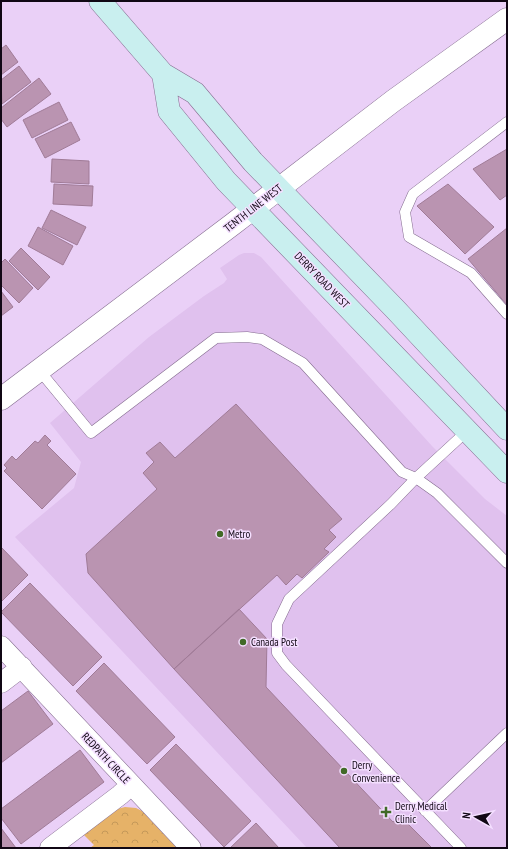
<svg xmlns="http://www.w3.org/2000/svg" width="508" height="849" font-family="'PT Sans Narrow',sans-serif">
	<style>
		.built { fill: #e0c1ee }
		.park { fill: url(#park-crowns) }
		.building { fill: #ba94b1; stroke: #a07b97 }
		.lines { fill: none; stroke-linecap: round; stroke-linejoin: round }
		.service-casing { stroke: #836b8e; stroke-width: 11 }
		.minor-casing { stroke: #836b8e; stroke-width: 21 }
		.tertiary-casing { stroke: #836b8e; stroke-width: 23 }
		.secondary-casing { stroke: #836b8e; stroke-width: 23 }
		.service { stroke: #fff; stroke-width: 10 }
		.minor { stroke: #fff; stroke-width: 20 }
		.tertiary { stroke: #fff; stroke-width: 22 }
		.secondary { stroke: #c9efef; stroke-width: 22 }
		.poi-dot { fill: #416a27; stroke: #f4dfff; stroke-width: 1.5 }
		.labels { text-anchor: middle; stroke-width: 3; stroke-linejoin: round; paint-order: stroke }
		.street-label { font-size: 11px; fill: #100714; stroke: #f4dfff }
		.poi-label { font-size: 11px; fill: #100714; stroke: #f4dfff; text-anchor: start }
	</style>
	<defs>
		<pattern id="park-crowns" width="20" height="18" patternUnits="userSpaceOnUse"><rect width="20" height="18" fill="#e6b268"/><path d="M2 6a3 3 0 1 1 6 0M12 15a3 3 0 1 1 6 0" fill="none" stroke="#c49859"/></pattern>
	</defs>
	<rect width="100%" height="100%" fill="#ead0f7"/>
	<!-- built -->
	<path class="built" d="M 244,253 L 254,253 L 261,257 L 432,446 L 485,499 L 507,516 L 507,848 L 307,848 L 15,537 L 74,488 L 81,462 L 50,423 L 149,337 L 204,296 L 224,283 L 227,279 L 220,268 L 239,255 Z"/>
	<!-- park -->
	<path class="park" d="M 125,807 L 136,808 L 142,811 L 177,848 L 90,848 L 94,845 L 83,834 L 117,809 Z"/>
	<!-- building -->
	<path class="building" d="M 6,45 L 18,62 L 1,75 L 1,49 Z
		M 19,66 L 31,82 L 2,104 L 1,80 Z
		M 39,78 L 51,94 L 7,127 L 1,119 L 1,108 Z
		M 59,102 L 68,120 L 32,138 L 23,120 Z
		M 71,122 L 80,140 L 45,158 L 35,139 Z
		M 507,149 L 507,195 L 500,200 L 473,169 Z
		M 52,159 L 89,161 L 89,184 L 51,182 Z
		M 54,184 L 93,186 L 92,206 L 53,204 Z
		M 448,184 L 494,227 L 465,254 L 417,206 Z
		M 51,210 L 86,227 L 77,245 L 42,228 Z
		M 38,227 L 73,246 L 63,265 L 28,246 Z
		M 507,228 L 507,305 L 468,259 Z
		M 21,248 L 50,277 L 38,290 L 9,261 Z
		M 5,259 L 33,288 L 19,303 L 1,285 L 1,263 Z
		M 1,291 L 13,307 L 1,316 Z
		M 236,404 L 342,519 L 329,530 L 336,537 L 324,549 L 329,552 L 302,578 L 297,574 L 286,585 L 277,575 L 174,669 L 88,573 L 86,554 L 157,489 L 143,473 L 154,462 L 146,453 L 160,442 L 175,458 Z
		M 45,435 L 51,441 L 47,445 L 76,474 L 42,509 L 4,471 L 7,468 L 4,465 L 12,456 L 16,460 L 35,441 L 38,443 Z
		M 1,547 L 28,575 L 1,602 Z
		M 30,583 L 102,657 L 73,686 L 1,612 Z
		M 239,609 L 267,639 L 266,687 L 393,822 L 401,817 L 432,848 L 340,848 L 174,669 Z
		M 104,663 L 175,737 L 147,764 L 76,691 Z
		M 28,691 L 53,724 L 1,763 L 1,711 Z
		M 176,744 L 251,821 L 224,847 L 150,770 Z
		M 80,750 L 104,782 L 21,844 L 1,818 L 1,809 Z
		M 256,823 L 279,848 L 230,848 Z
		M 1,828 L 16,848 L 1,848 Z"/>
	<g class="lines">
		<!-- service casing -->
		<g class="service-casing">
			<path id="service" d="M 507,122 L 413,194 L 405,212 L 409,237 L 471,273 L 507,314
				M 39,370 L 91,433 L 216,338 L 247,337 L 262,339 L 303,363 L 402,472 L 416,478 L 437,493 L 507,563
				M 425,811 L 507,733
				M 461,848 L 286,665 L 277,653 L 277,624 L 289,599 L 391,504 L 416,478 L 467,431"/>
		</g>
		<!-- minor casing -->
		<g class="minor-casing">
			<path id="minor" d="M 1,646 L 191,848
				M 1,683 L 22,667
				M 50,848 L 120,795 L 131,785"/>
		</g>
		<!-- tertiary casing -->
		<g class="tertiary-casing">
			<path id="tertiary" d="M 1,399 L 233,224 L 393,101 L 507,19"/>
		</g>
		<!-- secondary casing -->
		<g class="secondary-casing">
			<path id="secondary" d="M 100,1 L 163,74 L 195,93 L 253,162 L 395,309 L 507,429
				M 163,74 L 169,111 L 226,181 L 507,472"/>
		</g>
		<!-- service -->
		<use href="#service" class="service"/>
		<!-- minor -->
		<use href="#minor" class="minor"/>
		<!-- tertiary -->
		<use href="#tertiary" class="tertiary"/>
		<!-- secondary -->
		<use href="#secondary" class="secondary"/>
	</g>
	<!-- markers -->
	<g class="poi-dot">
		<circle cx="220" cy="534" r="4"/>
		<circle cx="243" cy="642" r="4"/>
		<circle cx="344" cy="771" r="4"/>
		<path d="M384 806h4v4h4v4h-4v4h-4v-4h-4v-4h4z"/>
	</g>
	<g class="labels">
		<!-- street labels -->
		<g class="street-label">
			<text transform="translate(253 208) rotate(-38)" y="4">TENTH LINE WEST</text>
			<text transform="translate(322 280) rotate(46)" y="4">DERRY ROAD WEST</text>
			<text transform="translate(106 758) rotate(47)" y="4">REDPATH CIRCLE</text>
		</g>
		<!-- poi labels -->
		<g class="poi-label">
			<text x="228" y="538">Metro</text>
			<text x="251" y="646">Canada Post</text>
			<text x="352" y="769">Derry<tspan x="352" dy="13">Convenience</tspan></text>
			<text x="395" y="810">Derry Medical<tspan x="395" dy="13">Clinic</tspan></text>
		</g>
	</g>
	<!-- border -->
	<rect width="508" height="849" fill="none" stroke="#100714" stroke-width="4"/>
	<!-- north arrow -->
	<g transform="translate(476 817) rotate(278)" stroke="#f4dfff" stroke-width="3" paint-order="stroke">
	<path d="M0-3L7 15L0 10L-7 15Z" fill="#100714"/>
	<text y="-6" font-size="11" font-weight="bold" text-anchor="middle" fill="#100714">N</text>
	</g>
</svg>
